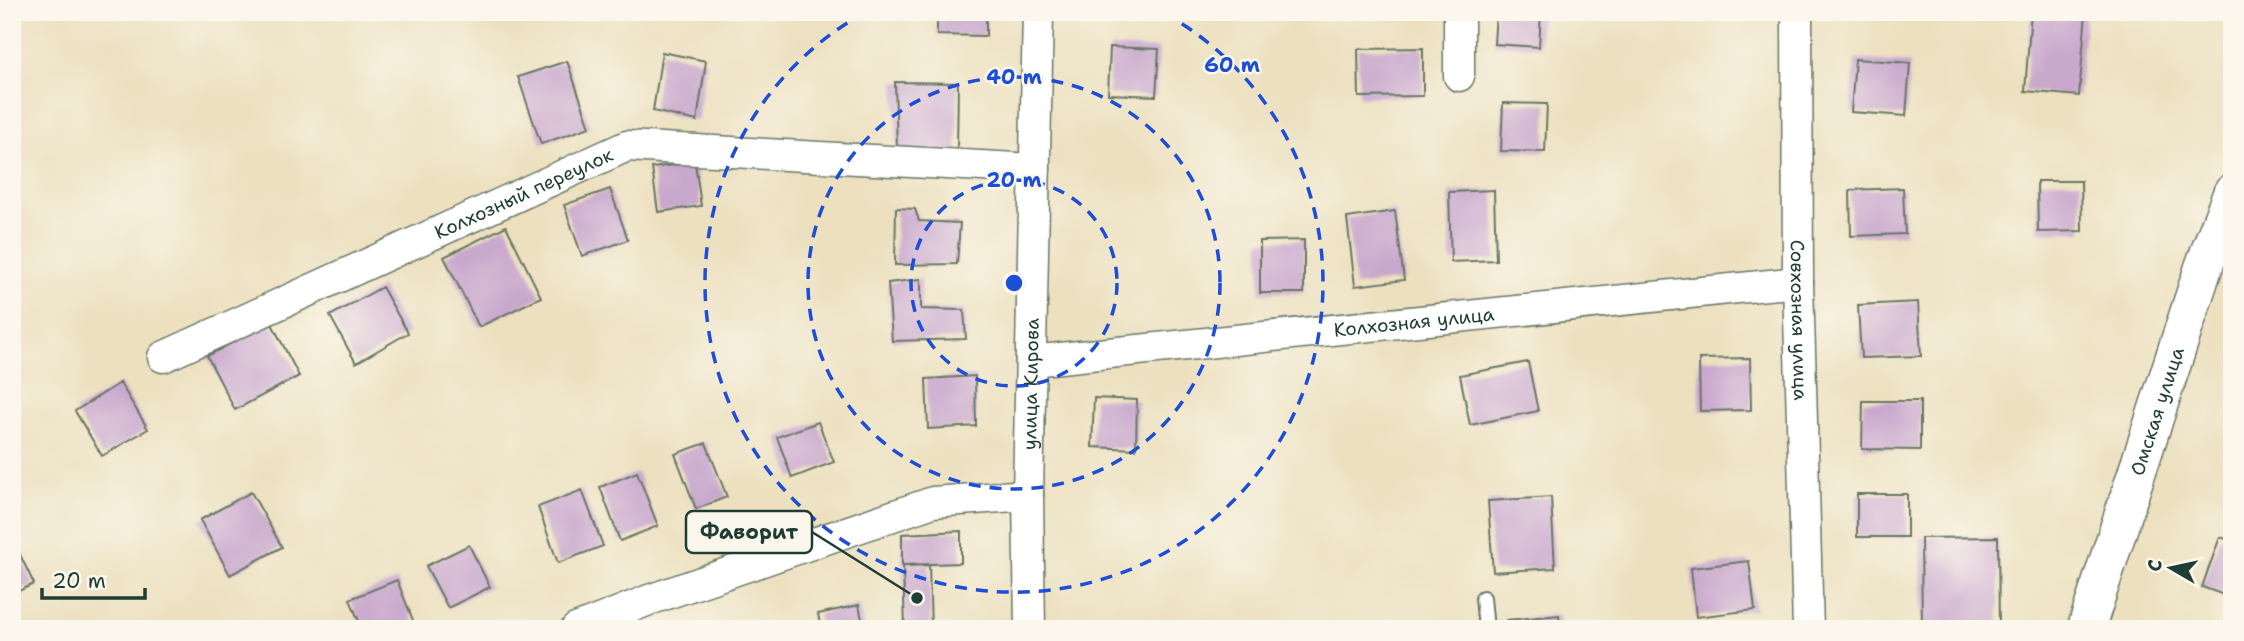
<svg xmlns="http://www.w3.org/2000/svg" width="2244" height="641" font-family="'Shantell Sans',sans-serif">
	<style>
		.building { fill: #c9a8cd }
		.lines { fill: none; stroke-linecap: round; stroke-linejoin: round }
		.service-casing { stroke: #677665; stroke-width: 18 }
		.minor-casing { stroke: #677665; stroke-width: 33 }
		.tertiary-casing { stroke: #677665; stroke-width: 40 }
		.service { stroke: #fff; stroke-width: 14 }
		.minor { stroke: #fff; stroke-width: 30 }
		.tertiary { stroke: #fff; stroke-width: 37 }
		.ring { fill: none; stroke: #1d4ed8; stroke-width: 3.5; stroke-dasharray: 12 9 }
		.labels { text-anchor: middle; stroke-width: 5; stroke-linejoin: round; paint-order: stroke }
		.street-label { font-size: 19px; fill: #1f3d34; stroke: #fbf7ec }
		.centre { fill: #1d4ed8; stroke: #fbf7ec; stroke-width: 3.5 }
		.ring-label { font-size: 21px; text-anchor: middle; font-weight: bold; fill: #1d4ed8; stroke: #fbf7ec; stroke-width: 5; stroke-linejoin: round; paint-order: stroke }
		.leader { fill: none; stroke: #1f3d34; stroke-width: 2.5 }
		.callout-dot { fill: #1f3d34; stroke: #fbf7ec; stroke-width: 2.5 }
		.callout { fill: #fbf7ec; stroke: #1f3d34; stroke-width: 2.5 }
		.callout-label { font-size: 21px; text-anchor: middle; font-weight: bold; fill: #1f3d34 }
	</style>
	<rect width="100%" height="100%" fill="#fbf7ec"/>
	<filter id="ink" filterUnits="userSpaceOnUse"><feTurbulence type="fractalNoise" baseFrequency=".0143" numOctaves="2"/><feDisplacementMap in="SourceGraphic" scale="14" xChannelSelector="R" yChannelSelector="G"/><feConvolveMatrix kernelMatrix="1 2 1 2 8 2 1 2 1" color-interpolation-filters="sRGB"/></filter>
	<filter id="wash" filterUnits="userSpaceOnUse"><feTurbulence type="fractalNoise" baseFrequency=".00686" numOctaves="4" result="noise"/><feDisplacementMap in="SourceGraphic" scale="28" xChannelSelector="R" yChannelSelector="G"/><feGaussianBlur stdDeviation="1.57" result="paint"/><feColorMatrix in="noise" values="0 0 0 0 0 0 0 0 0 0 0 0 0 0 0 0 0 1.4 0 .05"/><feComposite in="paint" operator="in"/></filter>
	<g filter="url(#wash)">
		<rect width="100%" height="100%" fill="#ece0bf"/>
		<g id="blocks">
			<!-- building -->
			<path class="building" d="M 937,12 L 986,12 L 986,36 L 937,35 Z
				M 1496,12 L 1541,12 L 1539,47 L 1494,44 Z
				M 2031,12 L 2086,12 L 2079,96 L 2025,91 Z
				M 1110,47 L 1159,49 L 1156,96 L 1108,94 Z
				M 1423,48 L 1423,96 L 1359,97 L 1358,49 Z
				M 662,52 L 706,61 L 697,121 L 653,111 Z
				M 1855,59 L 1910,63 L 1906,116 L 1851,112 Z
				M 567,61 L 590,127 L 541,144 L 518,77 Z
				M 895,82 L 958,83 L 957,151 L 897,149 Z
				M 1503,103 L 1547,104 L 1545,152 L 1501,151 Z
				M 695,162 L 701,206 L 658,212 L 652,168 Z
				M 2037,181 L 2081,181 L 2082,231 L 2038,232 Z
				M 1903,188 L 1905,234 L 1851,236 L 1850,190 Z
				M 610,189 L 628,240 L 582,256 L 564,205 Z
				M 1494,190 L 1496,260 L 1451,262 L 1449,192 Z
				M 896,208 L 915,209 L 919,221 L 960,223 L 957,264 L 895,265 Z
				M 1395,211 L 1404,280 L 1355,286 L 1347,218 Z
				M 506,226 L 541,297 L 479,327 L 444,257 Z
				M 1304,240 L 1304,293 L 1260,293 L 1260,241 Z
				M 921,279 L 921,309 L 964,310 L 966,339 L 892,341 L 888,283 Z
				M 382,287 L 408,333 L 356,363 L 330,316 Z
				M 1918,302 L 1921,356 L 1861,358 L 1858,305 Z
				M 271,322 L 299,376 L 235,410 L 207,356 Z
				M 1750,358 L 1751,410 L 1700,411 L 1699,359 Z
				M 1528,362 L 1538,411 L 1470,425 L 1460,375 Z
				M 975,376 L 976,426 L 928,429 L 926,379 Z
				M 120,383 L 148,429 L 102,456 L 75,411 Z
				M 1094,398 L 1137,400 L 1136,449 L 1092,447 Z
				M 1863,401 L 1920,401 L 1920,450 L 1862,449 Z
				M 818,422 L 834,462 L 792,478 L 777,437 Z
				M 706,443 L 727,497 L 696,509 L 675,454 Z
				M 637,472 L 658,526 L 620,541 L 600,487 Z
				M 582,490 L 603,546 L 558,563 L 538,507 Z
				M 251,492 L 282,547 L 230,575 L 200,520 Z
				M 1857,494 L 1907,494 L 1907,537 L 1857,537 Z
				M 1551,497 L 1555,568 L 1493,572 L 1488,501 Z
				M 961,531 L 961,563 L 902,565 L 902,534 Z
				M 1998,537 L 1999,629 L 1922,629 L 1921,538 Z
				M 2220,537 L 2232,541 L 2232,598 L 2202,587 Z
				M 12,538 L 34,584 L 12,594 Z
				M 469,545 L 490,587 L 448,608 L 426,566 Z
				M 1749,561 L 1755,610 L 1696,617 L 1691,568 Z
				M 929,565 L 931,629 L 905,629 L 903,566 Z
				M 397,580 L 414,623 L 400,629 L 362,629 L 350,599 Z
				M 859,605 L 864,629 L 821,629 L 818,614 Z
				M 1559,615 L 1560,629 L 1508,629 L 1507,620 Z"/>
		</g>
	</g>
	<g filter="url(#ink)">
		<use href="#blocks" fill-opacity="0" stroke="#677665" stroke-width="2"/>
		<g class="lines">
			<!-- service casing -->
			<g class="service-casing">
				<path id="service" d="M 1483,598 L 1486,629"/>
			</g>
			<!-- minor casing -->
			<g class="minor-casing">
				<g id="minor">
					<path d="M 1459,12 L 1459,76"/>
					<path id="s1" d="M 1797,12 L 1798,282 L 1808,629"/>
					<path id="s2" d="M 163,357 L 627,146 L 1035,169"/>
					<path id="s3" d="M 1031,361 L 1798,282"/>
					<path d="M 576,629 L 649,600 L 933,502 L 1028,495"/>
					<path id="s4" d="M 1030,629 L 1028,495 L 1038,12"/>
				</g>
			</g>
			<!-- tertiary casing -->
			<g class="tertiary-casing">
				<g id="tertiary">
					<path id="s5" d="M 2086,629 L 2204,266 L 2232,193"/>
				</g>
			</g>
			<!-- service -->
			<use href="#service" class="service"/>
			<!-- minor -->
			<use href="#minor" class="minor"/>
			<!-- tertiary -->
			<use href="#tertiary" class="tertiary"/>
		</g>
	</g>
	<!-- distance rings -->
	<g class="ring">
		<circle cx="1014" cy="283" r="103"/>
		<circle cx="1014" cy="283" r="206"/>
		<path d="M1164 13A309 309 0 1 1 864 13"/>
	</g>
	<g class="labels">
		<!-- street labels -->
		<g class="street-label">
			<text dy="7" stroke="none"><textPath href="#s2" startOffset="396">Колхозный переулок</textPath></text>
			<text dy="7" stroke="none"><textPath href="#s3" startOffset="385">Колхозная улица</textPath></text>
			<text dy="7" stroke="none"><textPath href="#s1" startOffset="308">Совхозная улица</textPath></text>
			<text dy="7" stroke="none"><textPath href="#s4" startOffset="245">улица Кирова</textPath></text>
			<text dy="7" stroke="none"><textPath href="#s5" startOffset="229">Омская улица</textPath></text>
		</g>
	</g>
	<circle cx="1014" cy="283" r="10" class="centre"/>
	<g class="ring-label">
		<text x="1232" y="72">60 m</text>
		<text x="1014" y="84">40 m</text>
		<text x="1014" y="187">20 m</text>
	</g>
	<!-- callouts -->
	<path class="leader" d="M917 598L812 532"/>
	<circle class="callout-dot" cx="917" cy="598" r="7"/>
	<rect class="callout" x="686" y="511" width="126" height="42" rx="7"/>
	<g class="callout-label">
		<text x="749" y="539">Фаворит</text>
	</g>
	<!-- margin -->
	<rect width="2244" height="641" fill="none" stroke="#fbf7ec" stroke-width="42"/>
	<!-- north arrow -->
	<g transform="translate(2171 568) rotate(279)" stroke="#fbf7ec" stroke-width="5" paint-order="stroke">
	<path d="M0-5L12 26L0 18L-12 26Z" fill="#1f3d34"/>
	<text y="-10" font-size="19" font-weight="bold" text-anchor="middle" fill="#1f3d34">С</text>
	</g>
	<!-- scale -->
	<path d="M42 588v10h103v-10" fill="none" stroke="#1f3d34" stroke-width="3.5"/>
	<text x="52" y="588" font-size="21" fill="#1f3d34" stroke="#fbf7ec" stroke-width="5" paint-order="stroke">20 m</text>
</svg>
